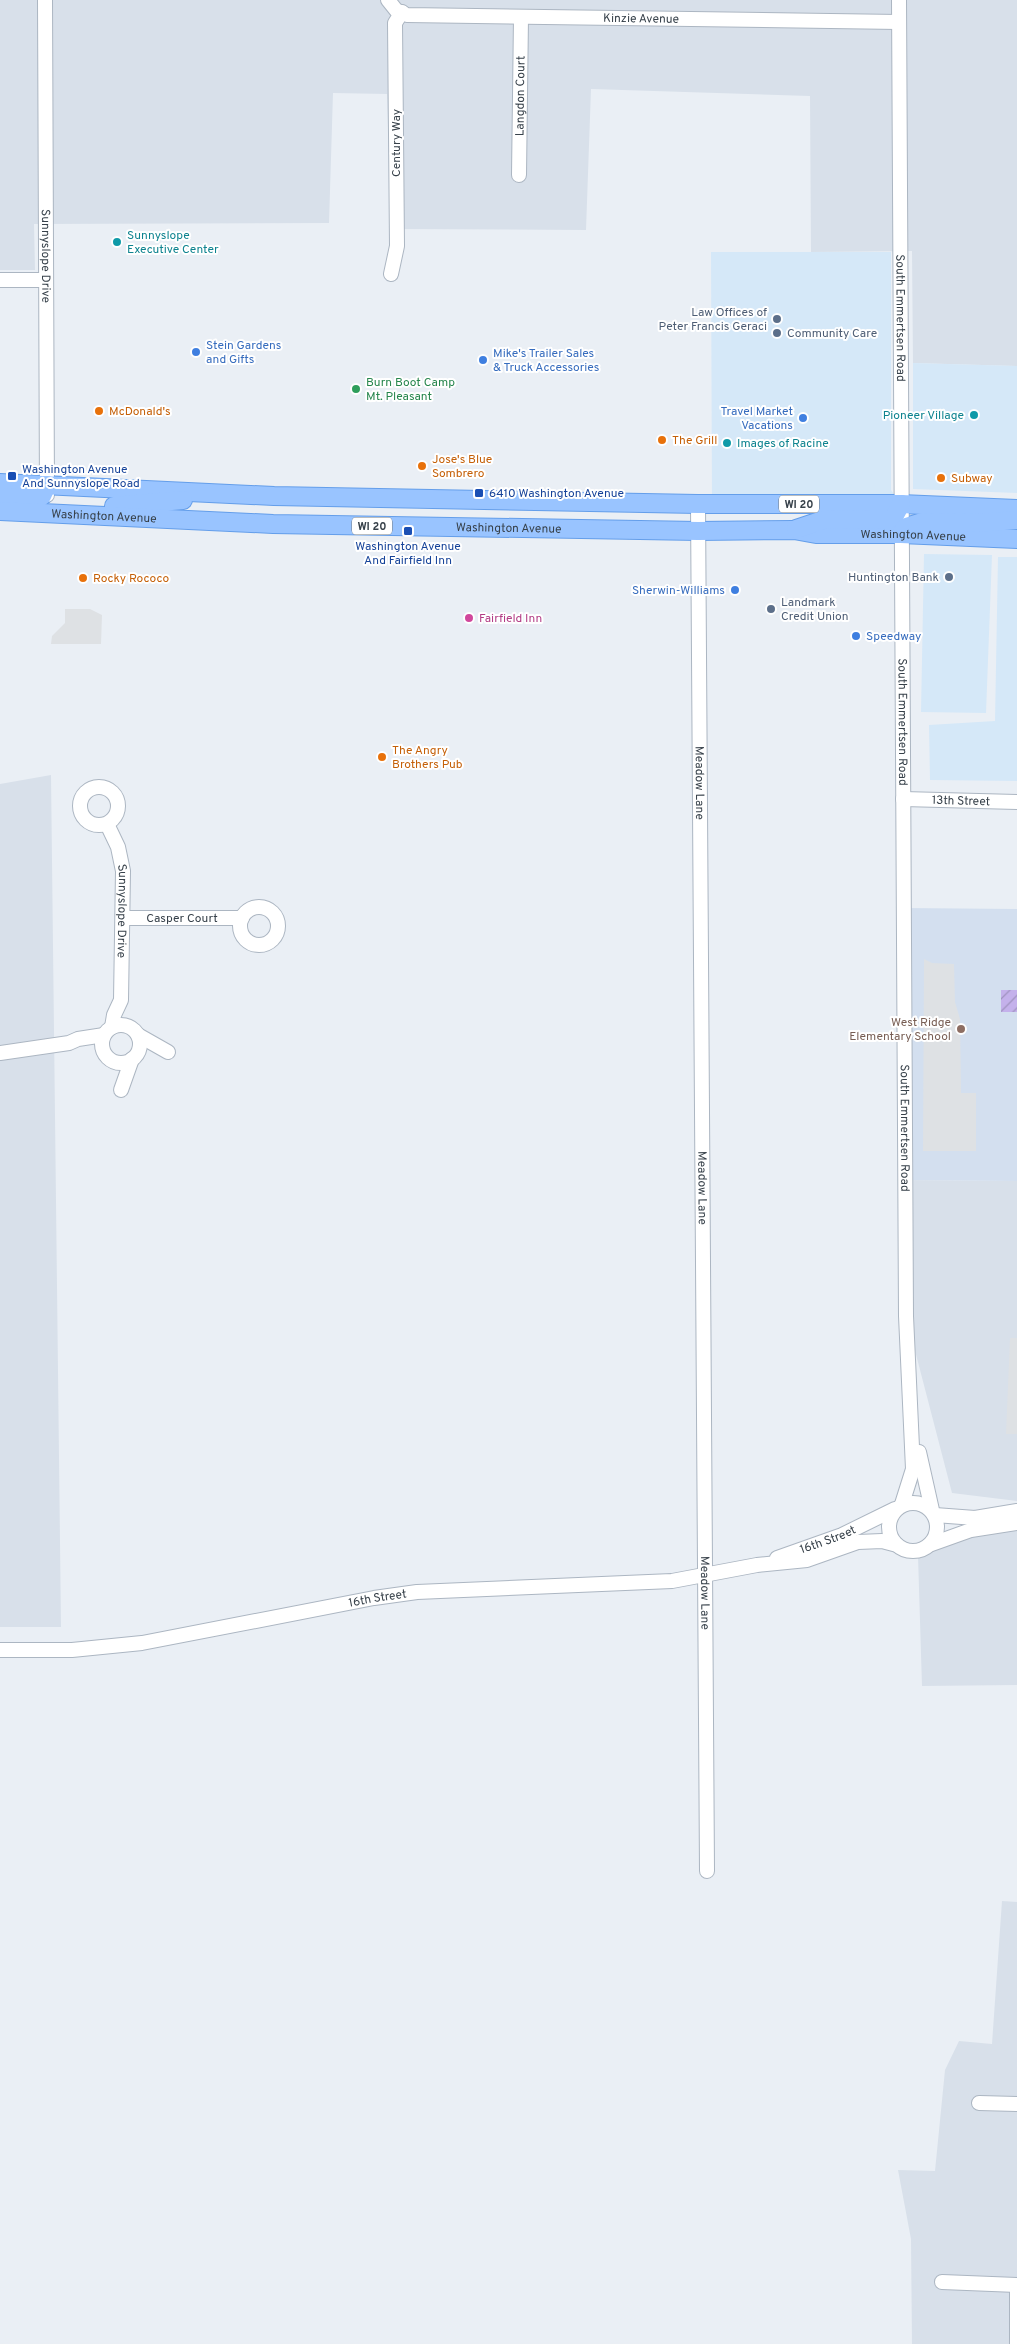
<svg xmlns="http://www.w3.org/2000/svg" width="1017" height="2344" font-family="Overpass,sans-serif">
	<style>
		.residential { fill: #d8e0ea }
		.commercial { fill: #d5e8f8 }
		.education { fill: #d3dfef }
		.garden { fill: url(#garden-furrows) }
		.parking { fill: #dee1e4 }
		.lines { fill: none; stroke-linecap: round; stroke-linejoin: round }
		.minor-casing { stroke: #acb6c2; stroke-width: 16 }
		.major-casing { stroke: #649eea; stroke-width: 20 }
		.minor { stroke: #fff; stroke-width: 14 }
		.major { stroke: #99c4ff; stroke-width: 18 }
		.culture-dot { fill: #0f9aa8; stroke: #fff; stroke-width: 2 }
		.service-dot { fill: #5c6f8a; stroke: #fff; stroke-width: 2 }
		.shop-dot { fill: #3f7fe0; stroke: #fff; stroke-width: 2 }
		.leisure-dot { fill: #2e9e5b; stroke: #fff; stroke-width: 2 }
		.food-dot { fill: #e8710a; stroke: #fff; stroke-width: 2 }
		.transit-dot { fill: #1a4fb4; stroke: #fff; stroke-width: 2 }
		.hotel-dot { fill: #d1479c; stroke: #fff; stroke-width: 2 }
		.education-dot { fill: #8d6e63; stroke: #fff; stroke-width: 2 }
		.labels { text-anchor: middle; stroke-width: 4; stroke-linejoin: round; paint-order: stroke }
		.shield { fill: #fff; stroke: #737a80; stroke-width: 1 }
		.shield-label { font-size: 11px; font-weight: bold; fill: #37414a }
		.street-label { font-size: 12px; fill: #37414a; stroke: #fff }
		.culture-label { font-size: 12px; fill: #0d838f; stroke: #fff; text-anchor: start }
		.service-label { font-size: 12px; fill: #4e5e75; stroke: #fff; text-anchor: end }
		.shop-label { font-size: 12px; fill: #366cbe; stroke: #fff; text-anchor: start }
		.leisure-label { font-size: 12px; fill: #27864d; stroke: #fff; text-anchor: start }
		.food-label { font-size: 12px; fill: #c56008; stroke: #fff; text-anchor: start }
		.transit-label { font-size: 12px; fill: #164399; stroke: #fff; text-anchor: start }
		.hotel-label { font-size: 12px; fill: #b23c85; stroke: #fff; text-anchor: start }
		.education-label { font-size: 12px; fill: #785e54; stroke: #fff; text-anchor: end }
	</style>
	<defs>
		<pattern id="garden-furrows" width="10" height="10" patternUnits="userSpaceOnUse" patternTransform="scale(1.25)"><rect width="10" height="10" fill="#c4b1eb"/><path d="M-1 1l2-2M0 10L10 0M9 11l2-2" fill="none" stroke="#a092c0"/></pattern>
	</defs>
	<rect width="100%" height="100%" fill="#eaeff5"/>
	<!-- residential -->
	<path class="residential" d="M 0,0 L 1017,0 L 1017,366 L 913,363 L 912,251 L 811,252 L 810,96 L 591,89 L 586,230 L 391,229 L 387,94 L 333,93 L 329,223 L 34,224 L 35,270 L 0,270 Z
		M 51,775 L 61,1627 L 0,1627 L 0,784 Z
		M 905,1180 L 1017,1181 L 1017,1501 L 952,1493 L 906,1316 Z
		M 1017,1527 L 1017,1685 L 922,1686 L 918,1556 L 970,1535 Z
		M 1002,1901 L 1017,1902 L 1017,2344 L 912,2344 L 911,2239 L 898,2170 L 935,2171 L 945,2070 L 959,2041 L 992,2044 Z"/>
	<!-- commercial -->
	<path class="commercial" d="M 711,252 L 891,252 L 891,490 L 901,504 L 712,504 Z
		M 913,363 L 1017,366 L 1017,493 L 913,489 Z
		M 924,554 L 992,555 L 986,713 L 921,712 Z
		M 998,557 L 1017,557 L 1017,781 L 930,780 L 929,725 L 995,721 Z"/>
	<!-- education -->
	<path class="education" d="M 903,908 L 1017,909 L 1017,1181 L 905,1180 Z"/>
	<!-- garden -->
	<path class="garden" d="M 1001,990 L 1017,990 L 1017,1012 L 1001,1012 Z"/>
	<!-- parking -->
	<path class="parking" d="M 65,609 L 90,609 L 102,615 L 101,644 L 51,644 L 52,636 L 65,623 Z
		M 924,959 L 932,963 L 954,964 L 955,1002 L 960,1019 L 961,1093 L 976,1093 L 976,1151 L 923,1151 Z
		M 1010,1338 L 1017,1338 L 1017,1434 L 1006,1434 Z"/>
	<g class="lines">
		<!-- minor casing -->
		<g class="minor-casing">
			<g id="minor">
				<path id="s1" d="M 45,0 L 47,495"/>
				<path id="s2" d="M 388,0 L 396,10 L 407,15 L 899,22"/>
				<path id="s3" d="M 899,0 L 906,1316 L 913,1469 L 902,1504"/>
				<path id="s4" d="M 519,175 L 521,17"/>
				<path d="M 391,274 L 397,246 L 395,23 L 402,12"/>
				<path d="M 0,280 L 46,280"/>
				<path id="s5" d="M 698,504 L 707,1871"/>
				<circle cx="99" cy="806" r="19"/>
				<path id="s6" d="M 903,799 L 1017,802"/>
				<path id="s7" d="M 107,824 L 118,847 L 123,871 L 121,1000 L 114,1015 L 112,1027"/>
				<circle cx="259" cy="926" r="19"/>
				<path id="s8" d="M 123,918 L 242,918"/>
				<circle cx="121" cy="1044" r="19"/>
				<path d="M 138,1035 L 168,1052"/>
				<path d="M 0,1053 L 69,1043 L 78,1039 L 104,1035"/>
				<path d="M 121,1090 L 132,1059"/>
				<path d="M 919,1452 L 932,1510"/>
				<circle cx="913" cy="1527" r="24"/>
				<path d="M 935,1515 L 975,1518 L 1017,1511"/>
				<path d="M 929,1545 L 971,1530 L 1017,1523"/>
				<path id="s9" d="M 777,1558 L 842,1535 L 895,1509"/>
				<path id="s10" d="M 0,1650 L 72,1650 L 142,1643 L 374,1598 L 417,1592 L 672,1581 L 757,1565 L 807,1560 L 858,1542 L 882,1541 L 897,1545"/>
				<path d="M 979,2103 L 1017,2104"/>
				<path d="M 942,2282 L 1017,2285"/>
				<path d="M 1017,2285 L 1017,2344"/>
			</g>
		</g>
		<!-- major casing -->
		<g class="major-casing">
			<g id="major">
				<path d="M 0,483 L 274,496 L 698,504 L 901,504 L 1017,509"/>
				<path d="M 0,497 L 39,498 L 42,496 L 47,485"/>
				<path d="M 114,506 L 183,500"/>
				<path id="s11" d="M 0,511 L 273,524 L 698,531 L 794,530 L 816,534 L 901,534 L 1017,539"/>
				<path d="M 796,529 L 823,520 L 889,519 L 894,517 L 901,504"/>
				<path d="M 901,534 L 906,527 L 922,522 L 977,523 L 1017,520"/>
			</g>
		</g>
		<!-- minor -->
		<use href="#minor" class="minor"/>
		<!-- major -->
		<use href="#major" class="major"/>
	</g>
	<!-- markers -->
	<g class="culture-dot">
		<circle cx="117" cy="242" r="5"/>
		<circle cx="974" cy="415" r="5"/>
		<circle cx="727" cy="443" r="5"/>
	</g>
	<g class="service-dot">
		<circle cx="777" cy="319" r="5"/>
		<circle cx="777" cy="333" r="5"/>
		<circle cx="949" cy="577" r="5"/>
		<circle cx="771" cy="609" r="5"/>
	</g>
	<g class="shop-dot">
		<circle cx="196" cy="352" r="5"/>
		<circle cx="483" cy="360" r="5"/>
		<circle cx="803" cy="418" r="5"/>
		<circle cx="735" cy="590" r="5"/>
		<circle cx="856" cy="636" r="5"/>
	</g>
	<circle class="leisure-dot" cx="356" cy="389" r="5"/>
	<g class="food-dot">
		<circle cx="99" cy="411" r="5"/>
		<circle cx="662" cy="440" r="5"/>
		<circle cx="422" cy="466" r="5"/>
		<circle cx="941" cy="478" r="5"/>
		<circle cx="83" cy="578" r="5"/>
		<circle cx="382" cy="757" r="5"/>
	</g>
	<g class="transit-dot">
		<rect x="7" y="471" width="10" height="10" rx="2.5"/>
		<rect x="474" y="488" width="10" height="10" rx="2.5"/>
		<rect x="403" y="526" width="10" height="10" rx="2.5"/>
	</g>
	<circle class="hotel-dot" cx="469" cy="618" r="5"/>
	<circle class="education-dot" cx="961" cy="1029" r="5"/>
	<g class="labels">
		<!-- shield labels -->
		<g class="shield">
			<rect x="779" y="495.5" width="40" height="17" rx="4"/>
			<rect x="352" y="517.5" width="40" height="17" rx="4"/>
		</g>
		<g class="shield-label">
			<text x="799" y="508">WI 20</text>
			<text x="372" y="530">WI 20</text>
		</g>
		<!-- street labels -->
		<g class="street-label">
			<text dy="4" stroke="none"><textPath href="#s2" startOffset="259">Kinzie Avenue</textPath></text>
			<text dy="4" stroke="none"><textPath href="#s4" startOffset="79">Langdon Court</textPath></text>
			<text transform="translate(396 143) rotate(-90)" y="4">Century Way</text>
			<text dy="4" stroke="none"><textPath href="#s1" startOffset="256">Sunnyslope Drive</textPath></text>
			<text dy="4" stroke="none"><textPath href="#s3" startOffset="318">South Emmertsen Road</textPath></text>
			<text dy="4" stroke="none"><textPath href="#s11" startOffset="104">Washington Avenue</textPath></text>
			<text dy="4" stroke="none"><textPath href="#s11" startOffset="509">Washington Avenue</textPath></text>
			<text dy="4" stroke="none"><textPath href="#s11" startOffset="914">Washington Avenue</textPath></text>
			<text dy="4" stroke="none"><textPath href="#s3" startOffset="722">South Emmertsen Road</textPath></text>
			<text dy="4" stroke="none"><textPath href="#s5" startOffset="279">Meadow Lane</textPath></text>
			<text dy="4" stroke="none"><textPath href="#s6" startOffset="58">13th Street</textPath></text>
			<text dy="4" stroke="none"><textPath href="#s7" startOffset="90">Sunnyslope Drive</textPath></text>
			<text dy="4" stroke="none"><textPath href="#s8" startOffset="59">Casper Court</textPath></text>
			<text dy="4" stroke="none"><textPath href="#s3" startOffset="1128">South Emmertsen Road</textPath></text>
			<text dy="4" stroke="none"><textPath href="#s5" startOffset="684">Meadow Lane</textPath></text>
			<text dy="4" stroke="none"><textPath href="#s9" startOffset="54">16th Street</textPath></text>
			<text dy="4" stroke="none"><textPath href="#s5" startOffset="1089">Meadow Lane</textPath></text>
			<text dy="4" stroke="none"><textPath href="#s10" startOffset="382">16th Street</textPath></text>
		</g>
		<!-- culture labels -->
		<g class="culture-label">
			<text x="127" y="239">Sunnyslope<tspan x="127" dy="14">Executive Center</tspan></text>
			<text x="964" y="419" text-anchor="end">Pioneer Village</text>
			<text x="737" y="447">Images of Racine</text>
		</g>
		<!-- service labels -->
		<g class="service-label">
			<text x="767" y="316">Law Offices of<tspan x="767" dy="14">Peter Francis Geraci</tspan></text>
			<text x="787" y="337" text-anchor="start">Community Care</text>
			<text x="939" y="581">Huntington Bank</text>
			<text x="781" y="606" text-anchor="start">Landmark<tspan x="781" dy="14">Credit Union</tspan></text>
		</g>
		<!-- shop labels -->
		<g class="shop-label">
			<text x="206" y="349">Stein Gardens<tspan x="206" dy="14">and Gifts</tspan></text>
			<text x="493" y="357">Mike's Trailer Sales<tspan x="493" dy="14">&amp; Truck Accessories</tspan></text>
			<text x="793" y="415" text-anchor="end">Travel Market<tspan x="793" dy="14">Vacations</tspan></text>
			<text x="725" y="594" text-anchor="end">Sherwin-Williams</text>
			<text x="866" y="640">Speedway</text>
		</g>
		<!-- leisure labels -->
		<g class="leisure-label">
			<text x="366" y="386">Burn Boot Camp<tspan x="366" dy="14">Mt. Pleasant</tspan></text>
		</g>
		<!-- food labels -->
		<g class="food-label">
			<text x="109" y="415">McDonald's</text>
			<text x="672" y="444">The Grill</text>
			<text x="432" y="463">Jose's Blue<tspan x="432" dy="14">Sombrero</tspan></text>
			<text x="951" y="482">Subway</text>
			<text x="93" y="582">Rocky Rococo</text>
			<text x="392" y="754">The Angry<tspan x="392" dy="14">Brothers Pub</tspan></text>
		</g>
		<!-- transit labels -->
		<g class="transit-label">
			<text x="22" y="473">Washington Avenue<tspan x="22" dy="14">And Sunnyslope Road</tspan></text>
			<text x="489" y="497">6410 Washington Avenue</text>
			<text x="408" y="550" text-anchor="middle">Washington Avenue<tspan x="408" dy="14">And Fairfield Inn</tspan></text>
		</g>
		<!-- hotel labels -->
		<g class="hotel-label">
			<text x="479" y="622">Fairfield Inn</text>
		</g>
		<!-- education labels -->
		<g class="education-label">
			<text x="951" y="1026">West Ridge<tspan x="951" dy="14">Elementary School</tspan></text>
		</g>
	</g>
</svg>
